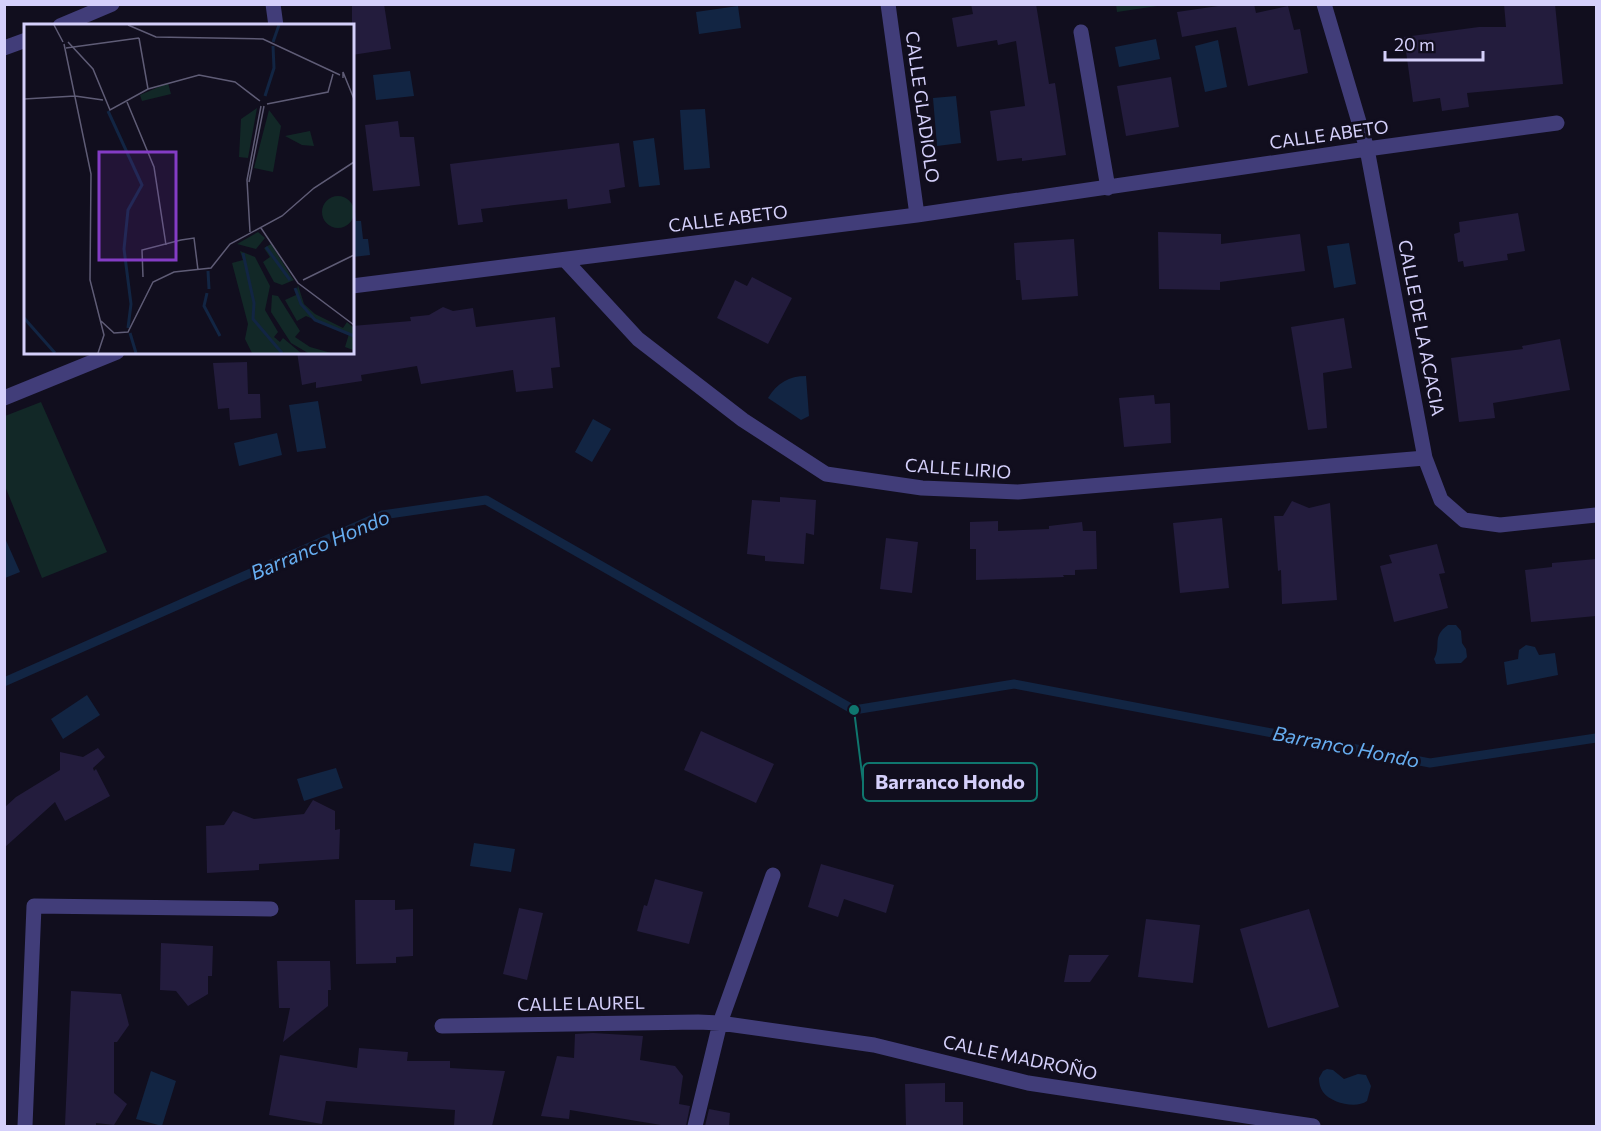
<svg xmlns="http://www.w3.org/2000/svg" width="1601" height="1131" font-family="Commissioner,sans-serif">
	<style>
		.green { fill: #122827 }
		.water { fill: #122543 }
		.lines { fill: none; stroke-linecap: round; stroke-linejoin: round }
		.stream { stroke: #122543; stroke-width: 9 }
		.building { fill: #231c3d }
		.minor { stroke: #413d79; stroke-width: 15 }
		.labels { text-anchor: middle; stroke-width: 6; stroke-linejoin: round; paint-order: stroke }
		.street-label { font-size: 18px; fill: #d5d0fb; stroke: #110e1e }
		.water-label { font-size: 20px; font-style: italic; fill: #67aef1; stroke: #110e1e }
		.inset-river { fill: none; stroke: #122543; stroke-width: 3 }
		.inset-road { fill: none; stroke: #5f5c76; stroke-width: 1.5 }
		.view { fill: #843cc5; fill-opacity: 0.15; stroke: #843cc5; stroke-width: 3 }
		.inset-edge { fill: none; stroke: #d5d0fb; stroke-width: 3 }
		.leader { fill: none; stroke: #0f766e; stroke-width: 2 }
		.callout-dot { fill: #0f766e; stroke: #110e1e; stroke-width: 2 }
		.callout { fill: #110e1e; stroke: #0f766e; stroke-width: 2 }
		.callout-label { font-size: 20px; text-anchor: middle; font-weight: bold; fill: #d5d0fb }
	</style>
	<rect width="100%" height="100%" fill="#110e1e"/>
	<!-- green -->
	<path class="green" d="M 1116,4 L 1164,4 L 1164,5 L 1117,12 Z
		M 41,402 L 107,552 L 42,578 L 5,486 L 5,416 Z"/>
	<!-- water -->
	<path class="water" d="M 738,6 L 741,28 L 699,34 L 696,12 Z
		M 1156,39 L 1160,59 L 1119,67 L 1115,47 Z
		M 1218,40 L 1227,87 L 1205,92 L 1195,46 Z
		M 410,71 L 414,96 L 376,100 L 373,75 Z
		M 956,96 L 961,143 L 937,146 L 933,98 Z
		M 705,109 L 710,168 L 684,170 L 680,110 Z
		M 654,138 L 660,185 L 639,187 L 633,141 Z
		M 353,202 L 354,202 L 356,221 L 361,221 L 363,239 L 368,239 L 370,255 L 353,257 Z
		M 1349,243 L 1356,284 L 1334,288 L 1327,246 Z
		M 806,376 L 809,416 L 801,420 L 768,398 C 777,383 789,376 806,376 Z
		M 318,401 L 326,448 L 297,452 L 289,405 Z
		M 593,419 L 611,429 L 592,462 L 575,452 Z
		M 277,433 L 282,455 L 239,466 L 234,443 Z
		M 4,536 L 20,572 L 5,578 L 4,578 Z
		M 1448,625 L 1456,625 L 1461,631 L 1462,643 L 1466,649 L 1467,657 L 1461,663 L 1436,664 L 1434,659 C 1442,645 1431,637 1448,625 Z
		M 1526,645 L 1535,647 L 1539,655 L 1555,653 L 1558,675 L 1507,685 L 1504,662 L 1518,659 L 1519,650 Z
		M 87,695 L 100,715 L 63,739 L 51,719 Z
		M 336,768 L 343,788 L 304,801 L 297,779 Z
		M 474,843 L 515,849 L 511,872 L 470,866 Z
		M 1327,1069 L 1333,1070 L 1344,1079 L 1358,1074 L 1366,1075 L 1371,1086 L 1367,1101 C 1356,1109 1331,1103 1323,1092 C 1320,1088 1319,1083 1319,1078 L 1323,1071 Z
		M 151,1071 L 176,1081 L 162,1126 L 136,1119 Z"/>
	<g class="lines">
		<!-- stream -->
		<path class="stream" d="M 4,682 L 382,515 L 486,500 L 854,710 L 1014,684 L 1430,763 L 1596,738"/>
	</g>
	<!-- building -->
	<path class="building" d="M 352,4 L 384,4 L 391,49 L 352,55 Z
		M 971,4 L 1036,4 L 1049,84 L 1055,83 L 1066,155 L 1022,161 L 1022,158 L 997,161 L 990,111 L 1025,106 L 1016,41 L 998,45 L 997,40 L 957,47 L 952,18 L 973,14 Z
		M 1232,4 L 1254,4 L 1256,13 L 1288,6 L 1294,30 L 1300,29 L 1308,73 L 1248,86 L 1236,27 L 1182,37 L 1177,12 Z
		M 1504,4 L 1555,4 L 1563,84 L 1467,93 L 1469,107 L 1442,111 L 1440,98 L 1413,102 L 1404,37 L 1479,27 L 1506,27 Z
		M 1171,77 L 1179,127 L 1126,136 L 1117,86 Z
		M 398,121 L 400,137 L 414,137 L 420,186 L 373,191 L 365,125 Z
		M 619,143 L 625,187 L 609,190 L 611,203 L 568,209 L 567,199 L 481,209 L 483,222 L 458,225 L 450,164 Z
		M 1518,213 L 1525,251 L 1507,254 L 1508,260 L 1464,267 L 1463,261 L 1458,262 L 1454,234 L 1460,232 L 1459,222 Z
		M 1158,232 L 1221,234 L 1221,244 L 1300,234 L 1305,271 L 1220,282 L 1220,290 L 1159,289 Z
		M 1074,239 L 1078,296 L 1022,300 L 1020,280 L 1016,280 L 1014,243 Z
		M 752,277 L 792,298 L 768,344 L 717,318 L 735,280 L 747,286 Z
		M 443,307 L 453,311 L 473,308 L 476,327 L 555,317 L 560,367 L 551,368 L 553,388 L 516,392 L 513,370 L 421,384 L 417,366 L 361,375 L 362,381 L 316,388 L 316,382 L 302,385 L 297,352 L 352,352 L 352,326 L 411,321 L 410,317 L 429,315 Z
		M 1344,318 L 1352,368 L 1323,373 L 1327,428 L 1308,430 L 1291,327 Z
		M 1560,339 L 1570,390 L 1493,403 L 1495,418 L 1459,422 L 1451,358 L 1523,349 L 1522,346 Z
		M 247,362 L 248,394 L 260,394 L 261,418 L 230,420 L 229,408 L 218,409 L 213,363 Z
		M 1154,395 L 1155,404 L 1170,403 L 1171,443 L 1124,447 L 1119,398 Z
		M 780,497 L 816,500 L 814,535 L 806,533 L 804,564 L 765,561 L 765,556 L 747,554 L 752,500 L 780,502 Z
		M 1292,501 L 1309,508 L 1330,503 L 1337,600 L 1282,604 L 1281,570 L 1278,571 L 1274,516 L 1283,516 Z
		M 1222,518 L 1229,588 L 1180,593 L 1173,523 Z
		M 998,521 L 998,531 L 1049,529 L 1049,526 L 1082,522 L 1083,531 L 1096,531 L 1097,569 L 1075,570 L 1075,575 L 1063,575 L 1064,577 L 976,580 L 976,549 L 970,549 L 970,522 Z
		M 886,538 L 918,542 L 912,593 L 880,589 Z
		M 1437,544 L 1445,573 L 1439,574 L 1448,608 L 1394,622 L 1380,566 L 1392,563 L 1389,555 Z
		M 1596,559 L 1596,616 L 1531,622 L 1525,570 L 1552,567 L 1552,563 Z
		M 701,731 L 774,764 L 756,803 L 684,770 Z
		M 98,748 L 105,757 L 93,768 L 94,771 L 96,769 L 110,796 L 65,821 L 55,802 L 4,848 L 4,808 L 16,797 L 60,770 L 60,752 L 83,757 Z
		M 313,800 L 335,811 L 335,830 L 340,829 L 339,859 L 259,864 L 259,870 L 207,873 L 206,826 L 224,825 L 233,811 L 254,819 L 304,814 Z
		M 821,864 L 894,885 L 886,913 L 844,899 L 838,917 L 808,907 Z
		M 655,879 L 703,892 L 689,944 L 637,931 L 644,905 L 647,906 Z
		M 355,900 L 395,900 L 395,910 L 413,909 L 413,956 L 396,957 L 396,963 L 356,964 Z
		M 519,908 L 543,913 L 527,980 L 503,974 Z
		M 1309,909 L 1339,1007 L 1268,1028 L 1240,929 Z
		M 1146,919 L 1200,925 L 1193,983 L 1138,977 Z
		M 161,943 L 213,946 L 212,976 L 208,976 L 208,994 L 188,1006 L 176,991 L 160,990 Z
		M 1069,955 L 1109,955 L 1090,982 L 1064,982 Z
		M 277,961 L 330,961 L 331,990 L 328,990 L 328,1006 L 283,1042 L 290,1008 L 279,1008 Z
		M 71,991 L 121,994 L 129,1025 L 117,1042 L 114,1042 L 114,1093 L 127,1104 L 114,1125 L 96,1123 L 96,1126 L 65,1125 Z
		M 593,1033 L 643,1036 L 640,1060 L 675,1066 L 683,1076 L 679,1104 L 690,1106 L 686,1126 L 667,1126 L 570,1110 L 569,1119 L 541,1116 L 557,1056 L 574,1058 L 575,1034 Z
		M 359,1048 L 408,1052 L 407,1061 L 450,1061 L 450,1068 L 505,1071 L 492,1126 L 454,1126 L 455,1110 L 326,1101 L 322,1124 L 269,1115 L 280,1055 L 357,1068 Z
		M 945,1083 L 945,1102 L 963,1102 L 963,1126 L 906,1126 L 905,1084 Z
		M 709,1109 L 730,1113 L 729,1126 L 705,1126 Z"/>
	<g class="lines">
		<!-- minor -->
		<path class="minor" d="M 273,4 L 276,26
			M 888,4 L 917,215
			M 1324,4 L 1367,149 L 1425,458 L 1441,500 L 1464,520 L 1500,525 L 1596,515
			M 60,26 L 112,4
			M 1081,32 L 1108,188
			M 4,48 L 26,40
			M 565,260 L 638,339 L 743,420 L 826,474 L 922,488 L 1018,492 L 1425,458
			M 352,286 L 917,215 L 1367,149 L 1557,123
			M 4,398 L 117,352
			M 442,1026 L 698,1022 L 720,1023 L 874,1045 L 1028,1083 L 1313,1126
			M 25,1126 L 34,906 L 271,909
			M 695,1126 L 720,1023 L 773,875"/>
	</g>
	<g class="labels">
		<!-- street labels -->
		<g class="street-label">
			<text transform="translate(922 107) rotate(82)" y="6">CALLE GLADIOLO</text>
			<text transform="translate(1329 135) rotate(-8)" y="6">CALLE ABETO</text>
			<text transform="translate(728 219) rotate(-7)" y="6">CALLE ABETO</text>
			<text transform="translate(1421 328) rotate(79)" y="6">CALLE DE LA ACACIA</text>
			<text transform="translate(958 469) rotate(4)" y="6">CALLE LIRIO</text>
			<text transform="translate(581 1004) rotate(-1)" y="6">CALLE LAUREL</text>
			<text transform="translate(1020 1058) rotate(12)" y="6">CALLE MADROÑO</text>
		</g>
		<!-- water labels -->
		<g class="water-label">
			<text transform="translate(320 545) rotate(-23)" y="7">Barranco Hondo</text>
			<text transform="translate(1346 747) rotate(11)" y="7">Barranco Hondo</text>
		</g>
	</g>
	<!-- overview -->
	<g transform="translate(24 24)">
		<rect width="330" height="330" fill="#110e1e"/>
		<path d="M 144,59 L 147,70 L 118,77 L 116,71 ZM 233,84 L 224,134 L 215,133 L 217,95 ZM 245,86 L 257,102 L 249,148 L 230,144 ZM 286,107 L 290,122 L 278,121 L 261,112 ZM298 188a16 16 0 1 1 32 0a16 16 0 1 1-32 0ZM 234,208 L 241,214 L 232,225 L 213,220 ZM 247,220 L 269,255 L 270,256 L 258,261 L 250,258 L 239,238 L 246,233 L 240,224 ZM 216,227 L 231,233 L 246,262 L 241,286 L 254,308 L 250,313 L 256,318 L 259,314 L 277,329 L 228,329 L 221,315 L 224,300 L 208,239 L 219,236 ZM 274,261 L 280,280 L 291,290 L 319,304 L 323,298 L 330,304 L 329,326 L 321,323 L 325,310 L 282,292 L 273,297 L 261,276 L 272,271 ZM 248,271 L 254,272 L 276,307 L 271,313 L 286,323 L 307,329 L 284,329 L 267,319 L 247,288 Z" fill="#122827"/>
		<path class="inset-river" d="M 249,18 L 255,1M 241,72 L 250,44 L 249,22M 84,87 L 118,161 L 104,186 L 100,225 L 107,280 L 104,304M 242,223 L 266,256M 219,229 L 230,279 L 229,295 L 258,329M 184,247 L 185,265M 271,264 L 277,280 L 291,296 L 330,312M 183,269 L 180,282 L 196,312M 0,294 L 31,329M 106,309 L 112,329"/>
		<path class="inset-road" d="M 30,1 L 39,18M 104,1 L 132,13 L 239,15 L 316,51M 115,14 L 124,65M 44,18 L 69,45 L 86,86 L 124,65 L 175,51 L 211,58 L 236,77M 40,20 L 67,150 L 66,256 L 80,311 L 74,329M 42,24 L 115,14M 319,54 L 319,48 L 330,75M 0,75 L 51,72 L 79,76M 103,78 L 130,143 L 142,221M 243,80 L 304,68 L 309,50M 225,158 L 240,82M 237,204 L 274,259 L 330,301M 226,208 L 223,156 L 237,82M 119,253 L 118,226 L 157,216 L 170,214 L 174,246M 279,256 L 330,231M 77,297 L 90,309 L 104,308 L 129,258 L 150,248 L 187,244 L 206,220 L 258,192 L 290,164 L 330,138"/>
		<path class="view" d="M 75,128 L 152,128 L 152,236 L 75,236 Z"/>
		<rect width="330" height="330" class="inset-edge"/>
	</g>
	<!-- callouts -->
	<path class="leader" d="M854 710L863 782"/>
	<circle class="callout-dot" cx="854" cy="710" r="6"/>
	<rect class="callout" x="863" y="763" width="174" height="38" rx="6"/>
	<g class="callout-label">
		<text x="950" y="789">Barranco Hondo</text>
	</g>
	<!-- border -->
	<rect width="1601" height="1131" fill="none" stroke="#d5d0fb" stroke-width="12"/>
	<!-- scale -->
	<path d="M1385 51v9h98v-9" fill="none" stroke="#d5d0fb" stroke-width="3"/>
	<text x="1394" y="51" font-size="18" fill="#d5d0fb" stroke="#110e1e" stroke-width="4.5" paint-order="stroke">20 m</text>
</svg>
